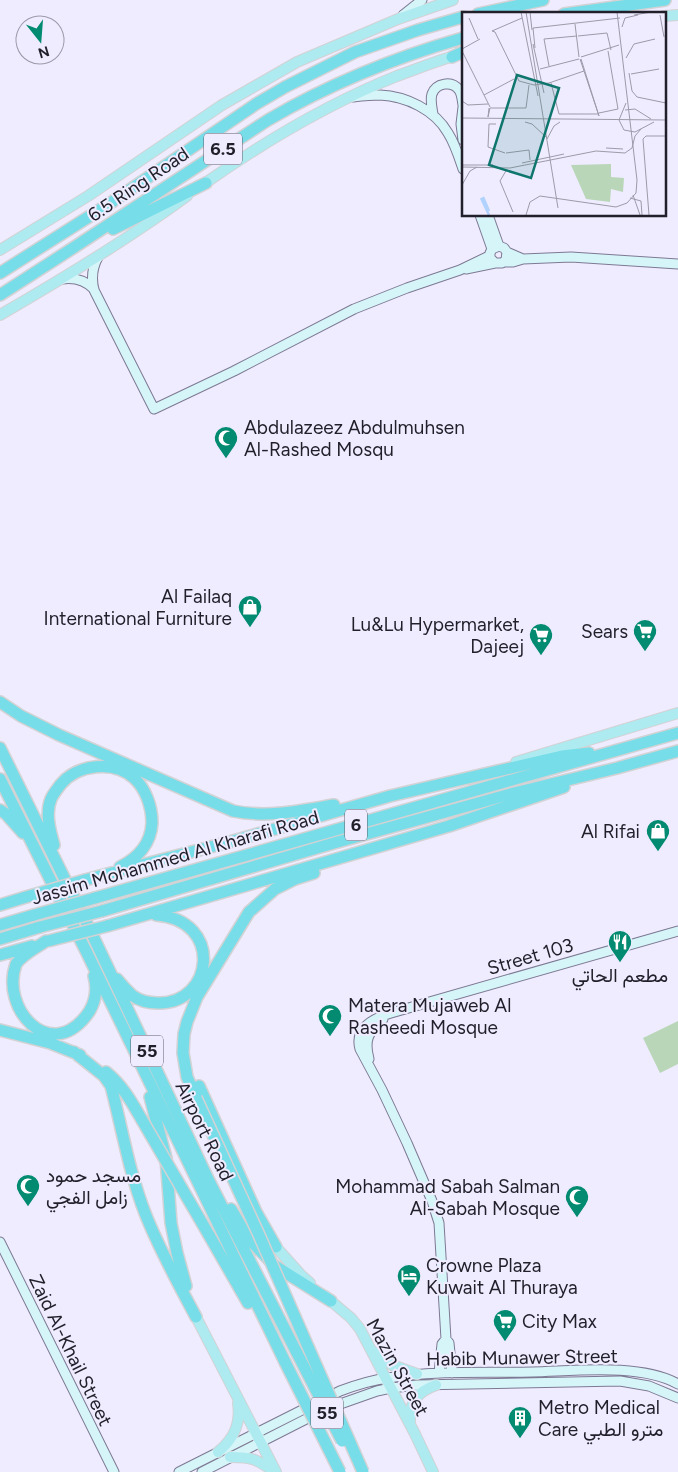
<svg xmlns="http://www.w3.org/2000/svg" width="678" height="1472" font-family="Figtree,Vazirmatn,sans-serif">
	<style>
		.green { fill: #b9d7b8 }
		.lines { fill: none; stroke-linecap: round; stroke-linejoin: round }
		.secondary-casing { stroke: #7e7994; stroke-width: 11 }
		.primary-casing { stroke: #d3d2d4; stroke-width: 12 }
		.highway-casing { stroke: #d3d2d4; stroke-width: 14 }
		.secondary { stroke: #d6f5f8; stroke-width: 9 }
		.primary { stroke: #adebf1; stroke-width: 10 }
		.highway { stroke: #77dde8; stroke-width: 11 }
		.highway-bridge-casing { stroke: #d3d2d4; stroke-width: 14; stroke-linecap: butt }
		.highway-bridge { stroke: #77dde8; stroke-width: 11 }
		.labels { text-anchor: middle; stroke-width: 4; stroke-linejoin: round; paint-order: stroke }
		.shield { fill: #efecff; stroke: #5f5c6a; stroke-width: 1 }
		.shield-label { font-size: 18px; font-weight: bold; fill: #211f2a }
		.street-label { font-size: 19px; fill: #211f2a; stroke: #efecff }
		.poi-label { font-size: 19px; fill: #211f2a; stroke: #efecff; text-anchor: start }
		.inset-river { fill: none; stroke: #b0d2fd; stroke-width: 2.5 }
		.inset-road { fill: none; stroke: #9d9aaa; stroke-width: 1 }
		.view { fill: #0f766e; fill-opacity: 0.15; stroke: #0f766e; stroke-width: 2.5 }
		.inset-edge { fill: none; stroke: #211f2a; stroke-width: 2.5 }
	</style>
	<rect width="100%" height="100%" fill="#efecff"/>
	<!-- green -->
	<path class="green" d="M 678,1021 L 678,1064 L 660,1073 L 643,1038 Z"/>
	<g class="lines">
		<!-- secondary casing -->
		<g class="secondary-casing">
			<path id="secondary" d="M 403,15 L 422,0
				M 353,97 C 362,96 371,95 380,95 C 406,96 435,110 448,133 C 455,144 459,157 463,169
				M 463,107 L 461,124 L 463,140
				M 433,114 C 432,108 430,100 432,94 C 436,83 452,80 459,90 C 462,94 462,100 463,105
				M 480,215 L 492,249
				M 488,215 L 499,246
				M 507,252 L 506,260 L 502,263 L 495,263 L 490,258 L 490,253 L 492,249 L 499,246 L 504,248 L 507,252 L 523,259
				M 98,257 C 92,268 91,278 94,290 L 154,409 L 234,371 L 354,309 L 407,288 L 460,270 L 489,256
				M 504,262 L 513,262 L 523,259 L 571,257 L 678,264
				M 466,269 L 495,263
				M 62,279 C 75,277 85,280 94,289
				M 369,1059 C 364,1040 368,1032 383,1019
				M 0,1242 L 114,1472
				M 439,1373 L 442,1344 L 446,1339
				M 452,1373 L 449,1343 L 446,1339 L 439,1223 L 432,1201 L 407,1143 L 382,1090 L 360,1049 C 354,1028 374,1018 391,1013 L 678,931
				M 179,1472 L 340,1391 C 356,1385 372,1380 388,1378 C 435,1370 484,1373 532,1372 C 575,1371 640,1363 678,1384
				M 202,1472 L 312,1416 L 343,1403 L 377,1391 L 391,1388 L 417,1385 L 620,1381 L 649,1386 L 678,1398"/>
		</g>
		<!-- primary casing -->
		<g class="primary-casing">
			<path id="primary" d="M 664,16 L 678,15
				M 201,186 C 262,143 327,104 397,76 C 417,69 438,60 458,55
				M 0,250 L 88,196 L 222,105 L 297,62 L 398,19 L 453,0
				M 0,315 C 64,278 127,240 187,196
				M 516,762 L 678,713
				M 276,1247 L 301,1275 L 310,1283
				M 325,1296 L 351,1318 L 360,1329 L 415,1434 L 433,1472
				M 196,1317 L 276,1472
				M 374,1352 L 392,1365 L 417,1374
				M 410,1424 C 409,1403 416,1392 436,1385
				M 218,1452 C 234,1439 241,1424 238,1403
				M 230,1457 C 253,1457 256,1459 275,1472"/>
		</g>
		<!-- highway casing -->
		<g class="highway-casing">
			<path id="highway" d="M 478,14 L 543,0
				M 564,14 L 665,0
				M 452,57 L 463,52
				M 113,229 L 206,183
				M 0,273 L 109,204 L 256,104 L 285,87 L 355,52 L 418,30 L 463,17
				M 0,295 L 73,248 L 268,120 C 331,83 393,58 463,38
				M 0,702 L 21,716 L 59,735 L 233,811 C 268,818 299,811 334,805
				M 0,748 L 92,934 L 209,1181 L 297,1353
				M 0,779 L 87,953 L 285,1362
				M 0,810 L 6,814 L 23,833
				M 54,845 C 50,831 45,813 51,799 C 53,794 58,788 61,784 C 78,764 114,760 134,778 C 146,789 152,807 152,823 C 151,843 138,858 120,867
				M 85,880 L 233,841 L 390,796 L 562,756 L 589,753
				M 95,898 L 678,733
				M 0,905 L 26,897
				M 102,911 L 334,843 L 514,793 L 617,768 L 678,751
				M 0,925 L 34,915
				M 107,926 L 449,826 L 564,787
				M 0,939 L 40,927
				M 46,941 C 36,948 23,954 16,964 C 0,1008 49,1063 86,1016 C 95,1005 98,990 94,976
				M 0,955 L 32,946
				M 117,979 C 122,985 127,991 133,996 C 140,1001 150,1003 158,1003 C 214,1004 224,920 156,915
				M 0,1030 L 50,1043 L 80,1055
				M 74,1052 L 104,1076 L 111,1086 C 122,1128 129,1172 145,1213 C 159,1249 178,1283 196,1317
				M 106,1072 C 123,1086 131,1101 142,1120
				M 199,1086 L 256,1212 L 276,1247
				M 150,1097 L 166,1158 L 171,1223 L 177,1253 L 186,1286
				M 196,1098 L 187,1077 L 183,1053 L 184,1034 L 187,1022 L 197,997 L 249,912 L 275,889 L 295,879 L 314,873
				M 231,1209 L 248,1238 L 275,1266 L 331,1301
				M 209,1235 L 248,1303"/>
		</g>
		<!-- secondary -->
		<use href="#secondary" class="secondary"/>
		<!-- primary -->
		<use href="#primary" class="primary"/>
		<!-- highway -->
		<use href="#highway" class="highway"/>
		<!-- highway-bridge casing -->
		<g class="highway-bridge-casing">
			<path id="highway-bridge" d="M 26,897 L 85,880
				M 34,915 L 95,898
				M 40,927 L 102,911
				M 48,941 L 107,926
				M 196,1098 L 259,1235 L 363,1472
				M 142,1120 L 209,1235
				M 297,1353 L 342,1441
				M 285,1362 L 340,1472"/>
		</g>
		<!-- highway-bridge -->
		<use href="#highway-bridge" class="highway-bridge"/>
	</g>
	<!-- icons -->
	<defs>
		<g id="mosque-pin" transform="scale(1.25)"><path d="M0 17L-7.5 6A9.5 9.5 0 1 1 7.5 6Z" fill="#038b71" stroke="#efecff"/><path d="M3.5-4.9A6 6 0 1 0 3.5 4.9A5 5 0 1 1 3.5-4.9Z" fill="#fff"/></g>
		<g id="shop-pin" transform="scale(1.25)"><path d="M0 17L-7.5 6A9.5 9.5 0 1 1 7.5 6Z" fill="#038b71" stroke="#efecff"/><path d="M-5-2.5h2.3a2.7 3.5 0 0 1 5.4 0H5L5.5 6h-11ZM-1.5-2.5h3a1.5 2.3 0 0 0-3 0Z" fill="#fff"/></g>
		<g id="supermarket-pin" transform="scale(1.25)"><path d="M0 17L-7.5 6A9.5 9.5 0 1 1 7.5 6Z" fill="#038b71" stroke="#efecff"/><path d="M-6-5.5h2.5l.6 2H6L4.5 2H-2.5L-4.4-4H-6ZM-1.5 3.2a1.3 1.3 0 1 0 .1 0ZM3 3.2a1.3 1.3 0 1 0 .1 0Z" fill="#fff"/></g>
		<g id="restaurant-pin" transform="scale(1.25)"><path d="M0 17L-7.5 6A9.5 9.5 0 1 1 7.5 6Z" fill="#038b71" stroke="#efecff"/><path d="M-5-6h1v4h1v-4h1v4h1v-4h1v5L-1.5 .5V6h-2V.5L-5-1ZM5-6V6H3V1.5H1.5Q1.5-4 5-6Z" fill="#fff"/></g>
		<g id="hotel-pin" transform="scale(1.25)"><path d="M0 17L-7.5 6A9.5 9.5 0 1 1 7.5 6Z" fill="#038b71" stroke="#efecff"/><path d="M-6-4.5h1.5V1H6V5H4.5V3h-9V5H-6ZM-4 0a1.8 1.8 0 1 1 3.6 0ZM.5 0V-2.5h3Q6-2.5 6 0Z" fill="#fff"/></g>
		<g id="building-pin" transform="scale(1.25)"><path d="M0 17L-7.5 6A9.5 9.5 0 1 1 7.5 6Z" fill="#038b71" stroke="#efecff"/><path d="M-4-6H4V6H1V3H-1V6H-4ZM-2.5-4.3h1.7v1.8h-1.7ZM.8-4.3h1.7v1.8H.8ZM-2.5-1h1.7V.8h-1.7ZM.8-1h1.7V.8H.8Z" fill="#fff"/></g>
	</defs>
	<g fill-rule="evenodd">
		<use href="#mosque-pin" x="226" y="438"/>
		<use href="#shop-pin" x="250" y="607"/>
		<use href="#supermarket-pin" x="645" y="631"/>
		<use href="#supermarket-pin" x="541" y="635"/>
		<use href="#shop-pin" x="658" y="831"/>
		<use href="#restaurant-pin" x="620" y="942"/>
		<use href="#mosque-pin" x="330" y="1016"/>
		<use href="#mosque-pin" x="28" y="1186"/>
		<use href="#mosque-pin" x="577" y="1197"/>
		<use href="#hotel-pin" x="409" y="1276"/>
		<use href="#supermarket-pin" x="505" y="1321"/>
		<use href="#building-pin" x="520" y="1418"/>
	</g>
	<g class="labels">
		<!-- shield labels -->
		<g class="shield">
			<rect x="204" y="133.5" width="38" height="31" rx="4"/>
			<rect x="345" y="809.5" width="22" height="31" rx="4"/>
			<rect x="131" y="1035.5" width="32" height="31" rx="4"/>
			<rect x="311" y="1397.5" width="32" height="31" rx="4"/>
		</g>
		<g class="shield-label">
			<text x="223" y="155">6.5</text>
			<text x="356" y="831">6</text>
			<text x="147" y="1057">55</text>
			<text x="327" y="1419">55</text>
		</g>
		<!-- street labels -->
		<g class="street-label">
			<text transform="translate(138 184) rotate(-34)" y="7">6.5 Ring Road</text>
			<text transform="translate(175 857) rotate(-16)" y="7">Jassim Mohammed Al Kharafi Road</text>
			<text transform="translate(530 956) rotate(-16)" y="7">Street 103</text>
			<text transform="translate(205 1131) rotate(64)" y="7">Airport Road</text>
			<text transform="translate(71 1350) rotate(64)" y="7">Zaid Al-Khail Street</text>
			<text transform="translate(522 1357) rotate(-1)" y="7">Habib Munawer Street</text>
			<text transform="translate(398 1367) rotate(61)" y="7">Mazin Street</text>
		</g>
		<!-- poi labels -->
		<g class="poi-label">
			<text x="244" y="434">Abdulazeez Abdulmuhsen<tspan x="244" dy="22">Al-Rashed Mosqu</tspan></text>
			<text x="232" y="603" text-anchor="end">Al Failaq<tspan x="232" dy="22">International Furniture</tspan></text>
			<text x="524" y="631" text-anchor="end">Lu&amp;Lu Hypermarket,<tspan x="524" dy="22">Dajeej</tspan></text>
			<text x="628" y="638" text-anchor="end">Sears</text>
			<text x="640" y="838" text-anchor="end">Al Rifai</text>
			<text x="620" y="982" text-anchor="middle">مطعم الحاتي</text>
			<text x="348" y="1012">Matera Mujaweb Al<tspan x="348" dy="22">Rasheedi Mosque</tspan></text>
			<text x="46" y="1182">مسجد حمود<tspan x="46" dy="22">زامل الفجي</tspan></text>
			<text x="560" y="1193" text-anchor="end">Mohammad Sabah Salman<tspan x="560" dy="22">Al-Sabah Mosque</tspan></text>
			<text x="426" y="1272">Crowne Plaza<tspan x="426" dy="22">Kuwait Al Thuraya</tspan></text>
			<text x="522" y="1328">City Max</text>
			<text x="538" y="1414">Metro Medical<tspan x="538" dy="22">Care مترو الطبي</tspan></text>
		</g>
	</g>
	<!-- overview -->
	<g transform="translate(462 12)">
		<rect width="204" height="204" fill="#efecff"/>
		<path d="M 149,152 L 149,165 L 162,166 L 161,180 L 149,177 L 148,190 L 124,187 L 109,153 Z" fill="#b9d7b8"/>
		<path class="inset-river" d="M 21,185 L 27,199M 19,186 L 27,203"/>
		<path class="inset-road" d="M 59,0 L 76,84M 64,0 L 96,196M 68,0 L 70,18M 172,3 L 189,0M 198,3 L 202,25M 7,6 L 16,27M 113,12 L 117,45M 160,15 L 163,6 L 176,3M 71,16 L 158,6M 71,16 L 73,36M 33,20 L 57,69 L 72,73 L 87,71 L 122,59M 33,20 L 30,19 L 60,6M 116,24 L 145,21 L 149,38M 71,32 L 82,81M 0,37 L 18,27M 0,39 L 28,95M 119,45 L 157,33M 164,46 L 172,32 L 193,27M 118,47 L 137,104 L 119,47M 87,54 L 82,27 L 115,24M 78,57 L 117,47M 167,61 L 170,79 L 175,85 L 204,91M 169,62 L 197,57M 89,71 L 97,102 L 137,102M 22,83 L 52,67M 0,89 L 6,93 L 26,92M 164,91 L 157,108 L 162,118 L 173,120 L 192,110M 27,96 L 26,105 L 28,96M 28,96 L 64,96M 64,96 L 67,73M 163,98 L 173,97 L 189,107M 137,101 L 156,97 L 146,39M 0,106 L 204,108M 63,110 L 70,112 L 84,125M 34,112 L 27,112 L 26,135 L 43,141M 85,127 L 92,114 L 98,110M 144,136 L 161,137M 44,141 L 67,138 L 68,148M 60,151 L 102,142M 1,153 L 31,153M 0,155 L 48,156 L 134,139 L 163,141 L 170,136 L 173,124 L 179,117M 45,157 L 38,169 L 51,200M 0,173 L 8,159 L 15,155M 171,183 L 178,203M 168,186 L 179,189 L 180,203M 64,203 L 68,190 L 78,184 L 154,195 L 165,191 L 174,181 L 175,168 L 155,0M 187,203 L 181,127 L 184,124 L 204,124"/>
		<path class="view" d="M 55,63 L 97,76 L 69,166 L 27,153 Z"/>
		<rect width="204" height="204" class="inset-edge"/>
	</g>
	<!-- north arrow -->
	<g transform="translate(40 40) rotate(163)"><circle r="24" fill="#efecff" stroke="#9d9aaa"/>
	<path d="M0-4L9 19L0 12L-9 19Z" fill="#038b71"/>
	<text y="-8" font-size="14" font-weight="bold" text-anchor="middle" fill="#211f2a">N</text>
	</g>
</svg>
